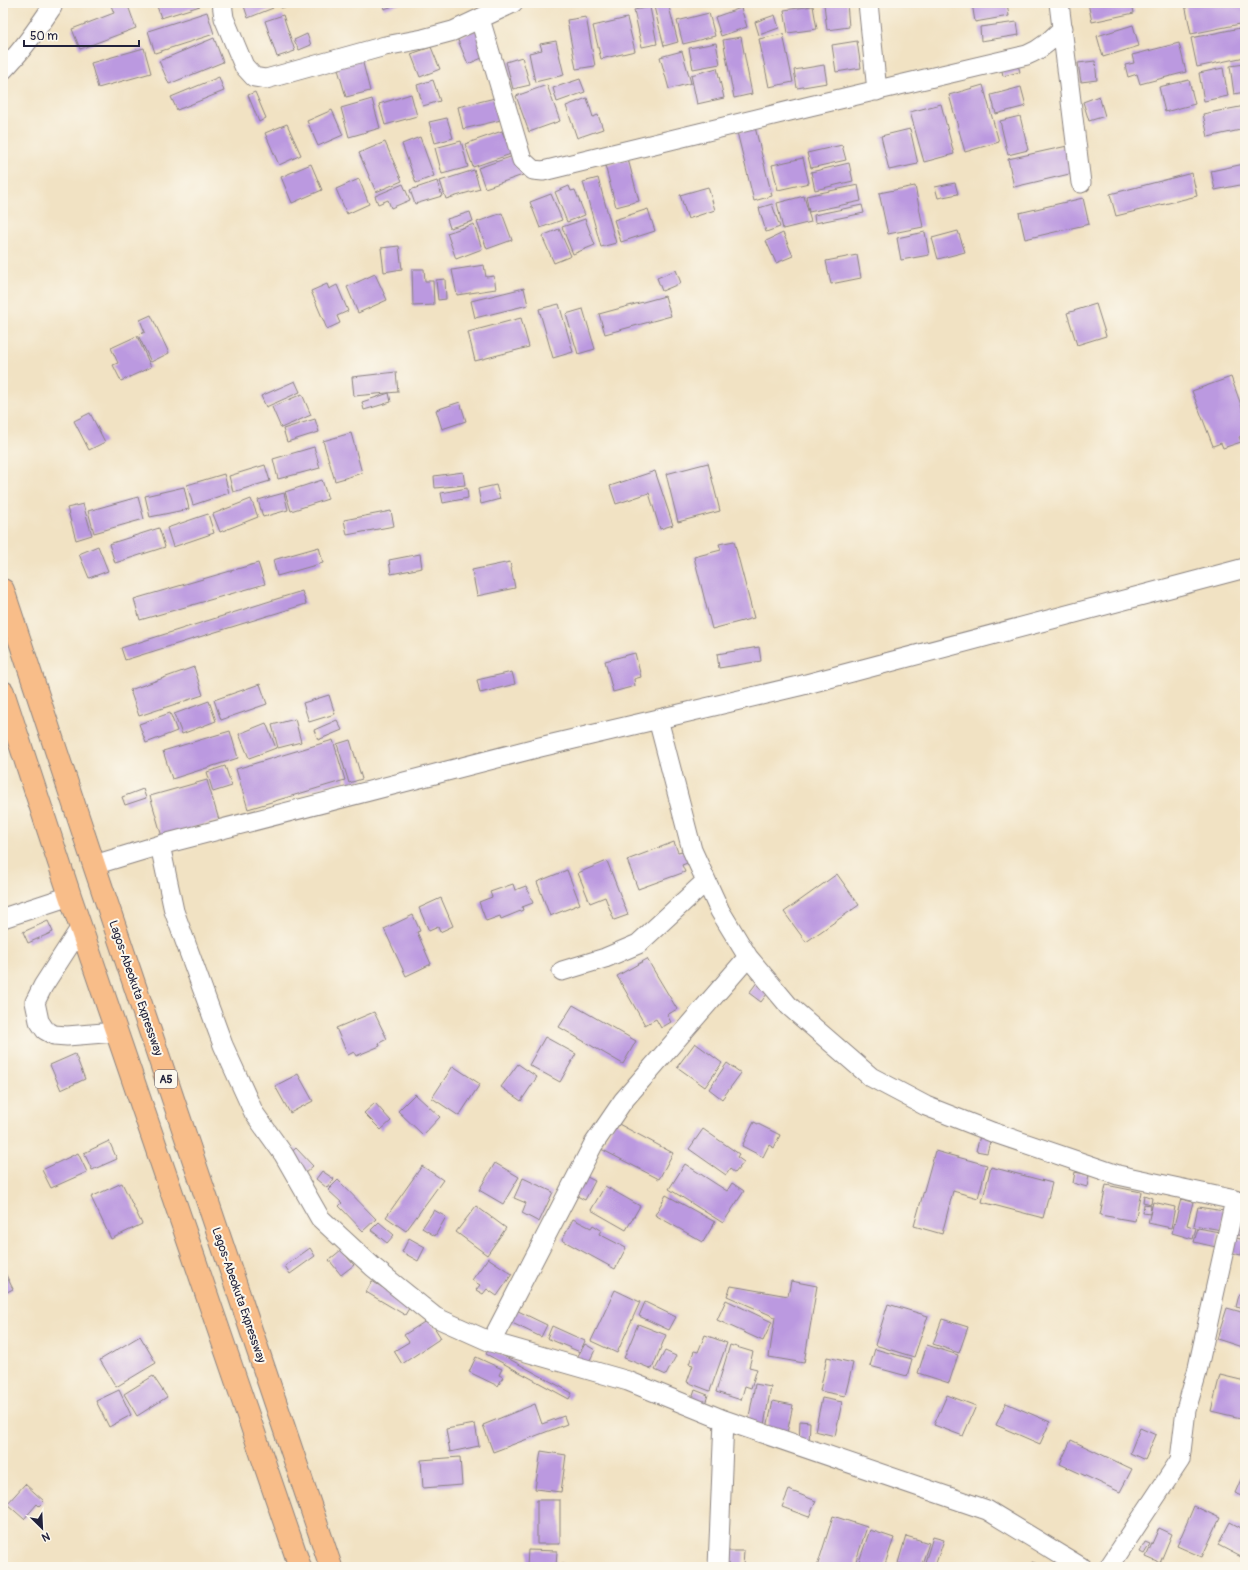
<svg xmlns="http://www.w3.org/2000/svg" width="1248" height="1570" font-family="Pangolin,sans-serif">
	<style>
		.building { fill: #bb99e0 }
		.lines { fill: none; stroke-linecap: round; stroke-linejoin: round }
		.minor-casing { stroke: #8a827f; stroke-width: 21 }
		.highway-casing { stroke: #8a827f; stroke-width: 24 }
		.minor { stroke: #fff; stroke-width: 19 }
		.highway { stroke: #f8bd89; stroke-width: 22 }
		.labels { text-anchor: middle; stroke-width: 4; stroke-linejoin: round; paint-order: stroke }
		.shield { fill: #fbf7ec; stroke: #636270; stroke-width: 1 }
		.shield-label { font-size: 11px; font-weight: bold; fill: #22223b }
		.street-label { font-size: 12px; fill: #22223b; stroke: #fbf7ec }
	</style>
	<rect width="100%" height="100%" fill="#fbf7ec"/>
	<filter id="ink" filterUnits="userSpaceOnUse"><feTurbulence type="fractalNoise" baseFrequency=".025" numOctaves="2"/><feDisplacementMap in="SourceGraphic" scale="8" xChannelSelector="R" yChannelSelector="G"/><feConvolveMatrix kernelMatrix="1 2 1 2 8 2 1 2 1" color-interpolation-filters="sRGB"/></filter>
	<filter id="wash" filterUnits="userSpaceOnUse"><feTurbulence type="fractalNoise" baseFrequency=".012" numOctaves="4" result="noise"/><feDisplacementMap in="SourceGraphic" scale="16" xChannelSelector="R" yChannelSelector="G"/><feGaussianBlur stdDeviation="0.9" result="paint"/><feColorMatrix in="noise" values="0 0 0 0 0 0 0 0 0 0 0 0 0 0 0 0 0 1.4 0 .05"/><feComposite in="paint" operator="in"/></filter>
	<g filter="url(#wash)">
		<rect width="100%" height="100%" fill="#f1e2c3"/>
		<g id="blocks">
			<!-- building -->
			<path class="building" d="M 110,3 L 127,3 L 136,28 L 80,49 L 72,29 L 114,13 Z
				M 156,3 L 199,3 L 200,6 L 161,18 Z
				M 243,3 L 271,3 L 273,8 L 248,18 Z
				M 280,3 L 298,3 L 298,4 L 281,8 Z
				M 382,3 L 403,3 L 384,9 Z
				M 653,3 L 668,3 L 678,42 L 664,46 Z
				M 832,3 L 847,3 L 849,27 L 827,30 L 824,4 Z
				M 972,3 L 1007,3 L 1009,16 L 975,22 Z
				M 1088,3 L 1132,3 L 1134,13 L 1092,22 Z
				M 1189,3 L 1245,3 L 1245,23 L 1191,34 L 1185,4 Z
				M 813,6 L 817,29 L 788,33 L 784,10 Z
				M 650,7 L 657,44 L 642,47 L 634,10 Z
				M 741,8 L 747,27 L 721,36 L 715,17 Z
				M 207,12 L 214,34 L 155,53 L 148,31 Z
				M 709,13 L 715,36 L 683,44 L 677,21 Z
				M 283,15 L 295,51 L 277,57 L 265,21 Z
				M 775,15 L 779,28 L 759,35 L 755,22 Z
				M 586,17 L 595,66 L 576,69 L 567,20 Z
				M 627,18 L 635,51 L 601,59 L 593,26 Z
				M 1017,22 L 1019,35 L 981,41 L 980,27 Z
				M 1133,25 L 1139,46 L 1103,57 L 1097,36 Z
				M 1245,27 L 1245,57 L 1197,67 L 1191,38 Z
				M 478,29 L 489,55 L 468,64 L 457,38 Z
				M 307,34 L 311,45 L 299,50 L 294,40 Z
				M 783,34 L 793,82 L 769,87 L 759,39 Z
				M 741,37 L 752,94 L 734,98 L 723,40 Z
				M 214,38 L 223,62 L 169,84 L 159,61 Z
				M 556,41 L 564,75 L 535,82 L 529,53 L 542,50 L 540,44 Z
				M 857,41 L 861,68 L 836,72 L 832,45 Z
				M 716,43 L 720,64 L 693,69 L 689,48 Z
				M 1179,43 L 1186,72 L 1140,84 L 1137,74 L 1128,77 L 1125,65 L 1134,63 L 1132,55 Z
				M 431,47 L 440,69 L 420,77 L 411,54 Z
				M 144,48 L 151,73 L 98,88 L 91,63 Z
				M 682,51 L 691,83 L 669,89 L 660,57 Z
				M 522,57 L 530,85 L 513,89 L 506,62 Z
				M 362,59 L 370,91 L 346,97 L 337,66 Z
				M 1017,61 L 1020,72 L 1003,76 L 1001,66 Z
				M 1095,61 L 1097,80 L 1081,82 L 1078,63 Z
				M 1245,64 L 1245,92 L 1234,94 L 1230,66 Z
				M 824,65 L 827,83 L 797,88 L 794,70 Z
				M 717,68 L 724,98 L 697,104 L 691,75 Z
				M 1223,68 L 1228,96 L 1204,101 L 1199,73 Z
				M 219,77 L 224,91 L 177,110 L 171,97 Z
				M 580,79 L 585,92 L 557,102 L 553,88 Z
				M 433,80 L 440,101 L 423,106 L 417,85 Z
				M 1189,80 L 1195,104 L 1165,112 L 1159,87 Z
				M 547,85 L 560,121 L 529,132 L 516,96 Z
				M 983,85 L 999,142 L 965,152 L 949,95 Z
				M 1021,87 L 1026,106 L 996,114 L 991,95 Z
				M 255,92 L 266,118 L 259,122 L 248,95 Z
				M 411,94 L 417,116 L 385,125 L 379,104 Z
				M 1099,96 L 1105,116 L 1089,121 L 1083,102 Z
				M 495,98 L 501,120 L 463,129 L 458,107 Z
				M 587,98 L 593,117 L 598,115 L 603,129 L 577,138 L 566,106 Z
				M 372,99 L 380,128 L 349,137 L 341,108 Z
				M 941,104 L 954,154 L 924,162 L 910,112 Z
				M 1245,106 L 1245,129 L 1208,137 L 1203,114 Z
				M 332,110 L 343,135 L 318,146 L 307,121 Z
				M 1020,116 L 1028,150 L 1008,155 L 1000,121 Z
				M 447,118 L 453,138 L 435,143 L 429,122 Z
				M 287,124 L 301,155 L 279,165 L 265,133 Z
				M 755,127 L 772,196 L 754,201 L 737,132 Z
				M 910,129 L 918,164 L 889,170 L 881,136 Z
				M 502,131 L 511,154 L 473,167 L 465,144 Z
				M 420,137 L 434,176 L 416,183 L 402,144 Z
				M 461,141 L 468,167 L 442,174 L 435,148 Z
				M 385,142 L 402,181 L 376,192 L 359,153 Z
				M 842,145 L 846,160 L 811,168 L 807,153 Z
				M 1072,145 L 1078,172 L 1014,187 L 1008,159 Z
				M 516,155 L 523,175 L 485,188 L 478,168 Z
				M 803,158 L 809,183 L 778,190 L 772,165 Z
				M 628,159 L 639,201 L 616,207 L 605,165 Z
				M 849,163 L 853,181 L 815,190 L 811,172 Z
				M 311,164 L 322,190 L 292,203 L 281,177 Z
				M 1244,164 L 1245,184 L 1215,190 L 1211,171 Z
				M 474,170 L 480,189 L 446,199 L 440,181 Z
				M 1192,173 L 1197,196 L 1116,216 L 1110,194 Z
				M 598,178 L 616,243 L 601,247 L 583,182 Z
				M 359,179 L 369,204 L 347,214 L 336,189 Z
				M 437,181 L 442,196 L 415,204 L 410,190 Z
				M 955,183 L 958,194 L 938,198 L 935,187 Z
				M 403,184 L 410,200 L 391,208 L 388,200 L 378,204 L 375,196 Z
				M 858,185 L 861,201 L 809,212 L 806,196 Z
				M 569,186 L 571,191 L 575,190 L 585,215 L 567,222 L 555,192 Z
				M 915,186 L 923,227 L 888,234 L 879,193 Z
				M 708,187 L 715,210 L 688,219 L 680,195 Z
				M 551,194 L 562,220 L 540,228 L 530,202 Z
				M 804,196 L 811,222 L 783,229 L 777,203 Z
				M 1083,198 L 1089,224 L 1025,239 L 1019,213 Z
				M 772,204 L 780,227 L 766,232 L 759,208 Z
				M 862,205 L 864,213 L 815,223 L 814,215 Z
				M 648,209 L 655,231 L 621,242 L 614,220 Z
				M 470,212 L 473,221 L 450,228 L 447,219 Z
				M 502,213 L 512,240 L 487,249 L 477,222 Z
				M 585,219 L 595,245 L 573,254 L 562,227 Z
				M 474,224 L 482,249 L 456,259 L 447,233 Z
				M 559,229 L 571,256 L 554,263 L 542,236 Z
				M 958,231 L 965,252 L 938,259 L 932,238 Z
				M 925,232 L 929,255 L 901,260 L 897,238 Z
				M 783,233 L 793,256 L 776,263 L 766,241 Z
				M 399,246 L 402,269 L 384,272 L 381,248 Z
				M 857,255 L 861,278 L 831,284 L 826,261 Z
				M 484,265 L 486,277 L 494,276 L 496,289 L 457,295 L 452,270 Z
				M 412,269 L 424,269 L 425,281 L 433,281 L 434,305 L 413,306 Z
				M 676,270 L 681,283 L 662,291 L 657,278 Z
				M 375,274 L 387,300 L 358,313 L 347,287 Z
				M 445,279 L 446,299 L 438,300 L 436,280 Z
				M 327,284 L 329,289 L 337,285 L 348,311 L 337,316 L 340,323 L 327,329 L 311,291 Z
				M 524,288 L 528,305 L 475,318 L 471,301 Z
				M 665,296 L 671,316 L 605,334 L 599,314 Z
				M 559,304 L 573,352 L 553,358 L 539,309 Z
				M 1096,304 L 1106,336 L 1077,345 L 1067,313 Z
				M 583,309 L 595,349 L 578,354 L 566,314 Z
				M 151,315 L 169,353 L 151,362 L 138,335 L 145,332 L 140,320 Z
				M 521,318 L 529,347 L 475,361 L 468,332 Z
				M 137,336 L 151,367 L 121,381 L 113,365 L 118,363 L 111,348 Z
				M 396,372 L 398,392 L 354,396 L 352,377 Z
				M 1231,377 L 1245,416 L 1245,434 L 1239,437 L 1241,442 L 1223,448 L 1221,443 L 1213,446 L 1192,391 Z
				M 295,381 L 300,392 L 266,407 L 261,396 Z
				M 389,393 L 391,402 L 364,410 L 362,402 Z
				M 302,394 L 311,415 L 281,428 L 272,407 Z
				M 460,402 L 466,421 L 442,429 L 436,410 Z
				M 90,413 L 105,442 L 89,450 L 74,421 Z
				M 315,419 L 319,432 L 287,442 L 283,429 Z
				M 351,433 L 362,473 L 335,481 L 323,441 Z
				M 314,447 L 320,468 L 278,479 L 273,459 Z
				M 708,463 L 720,511 L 678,522 L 666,474 Z
				M 265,465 L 270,481 L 233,492 L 229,476 Z
				M 655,471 L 673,525 L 660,529 L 649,493 L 616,504 L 610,486 Z
				M 463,472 L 465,485 L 435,488 L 434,476 Z
				M 224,474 L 229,493 L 193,505 L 187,485 Z
				M 322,480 L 328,499 L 291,511 L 285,492 Z
				M 496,485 L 500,499 L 481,504 L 478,489 Z
				M 184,487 L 189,509 L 150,517 L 145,496 Z
				M 467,488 L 468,498 L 443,503 L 441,493 Z
				M 284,493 L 288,510 L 263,517 L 258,500 Z
				M 138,497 L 144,519 L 94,533 L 88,511 Z
				M 251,499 L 258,517 L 220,532 L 213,514 Z
				M 83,504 L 92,535 L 76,540 L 67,508 Z
				M 391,511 L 394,526 L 347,535 L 344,520 Z
				M 208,514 L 214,533 L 173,547 L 167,528 Z
				M 159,528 L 165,547 L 115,563 L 109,544 Z
				M 734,541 L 754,618 L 712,629 L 694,557 L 721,550 L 719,544 Z
				M 98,546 L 108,571 L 89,578 L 79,554 Z
				M 319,547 L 323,563 L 277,576 L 273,560 Z
				M 420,554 L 422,568 L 391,574 L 389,560 Z
				M 510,562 L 515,588 L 477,596 L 472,570 Z
				M 258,563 L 265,584 L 140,620 L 134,599 Z
				M 302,591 L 306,604 L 125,660 L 121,648 Z
				M 759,647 L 761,661 L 719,668 L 717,654 Z
				M 635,653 L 641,677 L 634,679 L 635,686 L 613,692 L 605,661 Z
				M 194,667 L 203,695 L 139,716 L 130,690 Z
				M 512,672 L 515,684 L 480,693 L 477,680 Z
				M 260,684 L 267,704 L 221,720 L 214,700 Z
				M 329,695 L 335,714 L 309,722 L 303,703 Z
				M 209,701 L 216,721 L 182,734 L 174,714 Z
				M 170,713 L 177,731 L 146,743 L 139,724 Z
				M 295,719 L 301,742 L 278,748 L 272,725 Z
				M 337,720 L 342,730 L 318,740 L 314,730 Z
				M 266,723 L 276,748 L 249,758 L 239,734 Z
				M 230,731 L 238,758 L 172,779 L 163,751 Z
				M 333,740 L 345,780 L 248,809 L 236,769 Z
				M 350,740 L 362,779 L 349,783 L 337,744 Z
				M 225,766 L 232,786 L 213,792 L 207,772 Z
				M 207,780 L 219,820 L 162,837 L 150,796 Z
				M 143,789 L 146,798 L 125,805 L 122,797 Z
				M 674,842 L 678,852 L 686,850 L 690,862 L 682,865 L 685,872 L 638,889 L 627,860 Z
				M 607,861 L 628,915 L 614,920 L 605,897 L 590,903 L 578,873 Z
				M 567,870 L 580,904 L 550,916 L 537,882 Z
				M 837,874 L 859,905 L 806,942 L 784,912 Z
				M 513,884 L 515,890 L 526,886 L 533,903 L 522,907 L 523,910 L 501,919 L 500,916 L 486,921 L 479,902 L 492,897 L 490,892 Z
				M 441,898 L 453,926 L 440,932 L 438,927 L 429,931 L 419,908 Z
				M 413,915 L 420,931 L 417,932 L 431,964 L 406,976 L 384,929 Z
				M 48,921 L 53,932 L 28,943 L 23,932 Z
				M 647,959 L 677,1009 L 667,1015 L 671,1022 L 661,1028 L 656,1019 L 645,1025 L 617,976 Z
				M 758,981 L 770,990 L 761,1002 L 749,993 Z
				M 573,1005 L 636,1041 L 623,1064 L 559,1027 Z
				M 374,1012 L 387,1039 L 379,1043 L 380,1046 L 356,1056 L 354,1052 L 348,1055 L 336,1028 Z
				M 545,1037 L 576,1054 L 560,1082 L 529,1065 Z
				M 695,1043 L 722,1063 L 705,1087 L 677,1067 Z
				M 75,1054 L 85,1079 L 61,1090 L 50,1065 Z
				M 727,1063 L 741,1073 L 722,1099 L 709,1089 Z
				M 518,1064 L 537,1077 L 521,1101 L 501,1087 Z
				M 453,1066 L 480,1084 L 459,1116 L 432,1098 Z
				M 298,1074 L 313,1101 L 290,1113 L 275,1086 Z
				M 415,1094 L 440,1117 L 423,1135 L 398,1111 Z
				M 375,1103 L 391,1121 L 381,1130 L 364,1113 Z
				M 615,1122 L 673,1153 L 659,1179 L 601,1149 Z
				M 754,1122 L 780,1135 L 774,1148 L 769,1145 L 763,1157 L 742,1146 Z
				M 703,1129 L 739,1154 L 737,1157 L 744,1162 L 735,1173 L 730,1169 L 726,1175 L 689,1149 Z
				M 981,1132 L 992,1134 L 987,1153 L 976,1151 Z
				M 109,1141 L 117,1159 L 92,1170 L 84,1153 Z
				M 296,1148 L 313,1166 L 303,1175 L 286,1157 Z
				M 935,1151 L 987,1165 L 978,1198 L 953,1191 L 942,1234 L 914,1226 Z
				M 78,1153 L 87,1172 L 51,1188 L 42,1170 Z
				M 495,1163 L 519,1177 L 503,1204 L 479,1190 Z
				M 685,1164 L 727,1191 L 732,1183 L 744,1191 L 723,1223 L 669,1189 Z
				M 422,1166 L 443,1180 L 406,1231 L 386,1217 Z
				M 991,1167 L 1052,1183 L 1043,1218 L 982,1202 Z
				M 322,1171 L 334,1179 L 327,1188 L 316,1179 Z
				M 1075,1172 L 1089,1175 L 1087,1187 L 1073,1183 Z
				M 583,1175 L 595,1181 L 585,1200 L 573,1194 Z
				M 523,1178 L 553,1192 L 539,1222 L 522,1213 L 526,1203 L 514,1198 Z
				M 338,1180 L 376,1219 L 363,1231 L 339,1206 L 342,1203 L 328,1190 Z
				M 122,1183 L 142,1224 L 111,1239 L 91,1197 Z
				M 1106,1185 L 1141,1192 L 1135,1221 L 1100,1215 Z
				M 605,1186 L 640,1206 L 626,1230 L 591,1210 Z
				M 666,1195 L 715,1222 L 703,1242 L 655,1215 Z
				M 1144,1195 L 1152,1198 L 1151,1204 L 1143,1202 Z
				M 1181,1199 L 1193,1202 L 1187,1225 L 1196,1228 L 1193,1239 L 1172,1233 Z
				M 1153,1202 L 1175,1207 L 1171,1228 L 1148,1223 Z
				M 1144,1204 L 1151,1205 L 1150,1214 L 1143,1213 Z
				M 476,1206 L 506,1228 L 487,1255 L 456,1232 Z
				M 1198,1207 L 1224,1211 L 1221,1230 L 1194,1225 Z
				M 434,1210 L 446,1217 L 435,1236 L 422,1228 Z
				M 1235,1217 L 1245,1219 L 1242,1236 L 1230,1233 Z
				M 573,1219 L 591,1228 L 593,1225 L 601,1230 L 599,1234 L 626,1248 L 615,1269 L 562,1240 Z
				M 379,1222 L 394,1235 L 387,1243 L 371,1230 Z
				M 1198,1228 L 1219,1232 L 1216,1247 L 1194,1242 Z
				M 409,1238 L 425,1247 L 418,1261 L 402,1252 Z
				M 1236,1238 L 1245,1240 L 1241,1255 L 1232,1253 Z
				M 310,1248 L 315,1256 L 290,1274 L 285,1266 Z
				M 341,1250 L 354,1265 L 341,1275 L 329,1260 Z
				M 488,1258 L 512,1274 L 497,1296 L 487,1289 L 483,1294 L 476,1290 L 480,1285 L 472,1280 Z
				M 3,1269 L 13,1289 L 3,1294 Z
				M 372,1281 L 411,1305 L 405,1315 L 366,1292 Z
				M 791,1281 L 817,1286 L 804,1363 L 769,1357 L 775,1317 L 727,1296 L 731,1286 L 788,1296 Z
				M 615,1290 L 640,1302 L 617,1353 L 591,1341 Z
				M 1239,1295 L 1245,1297 L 1245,1309 L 1236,1307 Z
				M 726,1300 L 772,1322 L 763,1341 L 717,1320 Z
				M 645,1302 L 676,1317 L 669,1330 L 639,1316 Z
				M 888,1304 L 928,1316 L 914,1357 L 875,1345 Z
				M 1227,1308 L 1245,1313 L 1245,1348 L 1217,1339 Z
				M 514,1309 L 547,1325 L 541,1337 L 508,1321 Z
				M 429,1319 L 441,1338 L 402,1364 L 394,1351 L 409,1342 L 404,1335 Z
				M 942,1319 L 968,1327 L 959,1353 L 933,1344 Z
				M 638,1324 L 666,1335 L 652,1369 L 624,1358 Z
				M 552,1326 L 585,1341 L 580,1352 L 547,1338 Z
				M 705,1335 L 727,1343 L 710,1391 L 687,1382 L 693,1365 L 689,1364 L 694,1351 L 698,1352 Z
				M 140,1336 L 156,1363 L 116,1387 L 100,1360 Z
				M 585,1344 L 595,1350 L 587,1366 L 576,1359 Z
				M 730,1345 L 753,1352 L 749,1367 L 757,1369 L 751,1388 L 745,1386 L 741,1400 L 716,1392 Z
				M 927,1345 L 958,1355 L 949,1383 L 918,1373 Z
				M 489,1348 L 572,1393 L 569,1399 L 486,1354 Z
				M 875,1349 L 912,1359 L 907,1376 L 870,1366 Z
				M 665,1351 L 676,1356 L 666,1375 L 655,1370 Z
				M 476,1357 L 502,1369 L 499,1375 L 503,1377 L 498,1386 L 469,1372 Z
				M 827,1357 L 853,1363 L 845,1396 L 820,1391 Z
				M 1220,1375 L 1245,1381 L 1245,1419 L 1211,1411 Z
				M 153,1376 L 167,1397 L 137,1416 L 124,1394 Z
				M 755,1384 L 771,1387 L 764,1425 L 748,1423 Z
				M 119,1390 L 131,1415 L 109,1427 L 96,1401 Z
				M 695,1390 L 708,1395 L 704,1407 L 691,1402 Z
				M 947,1395 L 976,1406 L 963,1436 L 934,1425 Z
				M 822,1398 L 842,1402 L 835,1436 L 815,1431 Z
				M 773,1401 L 793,1405 L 787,1433 L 767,1428 Z
				M 1006,1403 L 1050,1422 L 1040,1444 L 996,1425 Z
				M 535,1404 L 542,1424 L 564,1416 L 567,1424 L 493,1452 L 483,1425 Z
				M 800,1421 L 810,1422 L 809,1445 L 799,1445 Z
				M 475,1424 L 479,1446 L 450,1452 L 446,1429 Z
				M 1140,1428 L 1156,1435 L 1145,1460 L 1130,1453 Z
				M 1071,1440 L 1132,1469 L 1120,1492 L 1060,1464 Z
				M 541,1451 L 566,1455 L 561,1492 L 535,1489 Z
				M 460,1457 L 462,1485 L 423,1488 L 421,1460 Z
				M 1245,1470 L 1245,1497 L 1235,1493 Z
				M 25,1484 L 44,1501 L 39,1506 L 37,1504 L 24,1519 L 7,1504 Z
				M 789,1490 L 816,1501 L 809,1517 L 782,1507 Z
				M 537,1500 L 560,1500 L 560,1544 L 537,1544 Z
				M 1194,1506 L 1220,1518 L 1202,1557 L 1177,1546 Z
				M 833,1516 L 867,1527 L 854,1567 L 817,1567 Z
				M 1230,1522 L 1245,1530 L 1245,1555 L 1243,1558 L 1218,1545 Z
				M 1159,1528 L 1172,1534 L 1160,1563 L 1146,1557 Z
				M 870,1530 L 894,1538 L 884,1567 L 857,1567 Z
				M 906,1536 L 929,1543 L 921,1567 L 911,1567 L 898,1563 Z
				M 933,1537 L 944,1540 L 935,1566 L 925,1562 Z
				M 1145,1542 L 1150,1544 L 1144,1554 L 1140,1552 Z
				M 528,1550 L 557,1551 L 556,1567 L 527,1567 Z
				M 724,1551 L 744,1551 L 743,1567 L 723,1567 Z
				M 1032,1562 L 1040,1565 L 1039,1567 L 1030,1567 Z
				M 562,1564 L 578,1566 L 578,1567 L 562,1567 Z"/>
		</g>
	</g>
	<g filter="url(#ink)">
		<use href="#blocks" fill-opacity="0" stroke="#8a827f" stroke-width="1"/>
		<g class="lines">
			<!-- minor casing -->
			<g class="minor-casing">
				<path id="minor" d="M 222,3 L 224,18 L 244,66 L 254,77 L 266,79 L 385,46 L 423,39 L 453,31 L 513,3
					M 868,3 L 877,91
					M 1059,3 L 1081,183
					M 480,19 L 522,160 L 533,170 L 543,171 L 810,106 L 1027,55 C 1042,49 1052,39 1063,28
					M 3,70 C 22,51 37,29 52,7 L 51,3
					M 658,719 L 692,850 L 720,911 L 748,957 L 789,1006 L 871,1077 L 926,1106 L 992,1132 L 1118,1175 L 1235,1200 L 1245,1204
					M 160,845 L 174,911 L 223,1045 L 254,1113 L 284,1155 L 320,1218 L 373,1267 L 435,1317 L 491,1342 L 628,1381 L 724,1420 L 987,1510 L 1081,1567
					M 94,865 L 160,845 L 540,747 L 799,686 L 1245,568
					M 3,918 L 70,896
					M 81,927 L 43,986 L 35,1002 L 39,1021 L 45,1030 L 54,1035 L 67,1036 L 116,1032
					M 562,971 L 605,958 L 638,944 L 706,881
					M 491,1342 L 593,1145 L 623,1101 L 748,957
					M 718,1567 L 724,1420
					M 1109,1567 L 1180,1460 L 1186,1410 L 1197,1372 L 1235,1200"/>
			</g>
			<!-- highway casing -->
			<g class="highway-casing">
				<path id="highway" d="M 3,590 L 94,865 L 331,1567
					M 3,692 L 70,896 L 300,1567"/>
			</g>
			<!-- minor -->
			<use href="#minor" class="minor"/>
			<!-- highway -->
			<use href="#highway" class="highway"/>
		</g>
	</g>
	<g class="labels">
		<!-- shield labels -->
		<rect class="shield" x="155" y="1070" width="22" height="18" rx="3"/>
		<g class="shield-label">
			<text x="166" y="1083">A5</text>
		</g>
		<!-- street labels -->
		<g class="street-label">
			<text transform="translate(136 988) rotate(71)" y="4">Lagos-Abeokuta Expressway</text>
			<text transform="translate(239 1295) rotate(71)" y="4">Lagos-Abeokuta Expressway</text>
		</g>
	</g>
	<!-- margin -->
	<rect width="1248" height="1570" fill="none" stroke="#fbf7ec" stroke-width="16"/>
	<!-- north arrow -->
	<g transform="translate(42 1528) rotate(156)" stroke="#fbf7ec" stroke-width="3" paint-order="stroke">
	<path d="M0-3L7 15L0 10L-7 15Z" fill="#22223b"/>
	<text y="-6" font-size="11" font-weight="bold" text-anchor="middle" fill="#22223b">N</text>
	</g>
	<!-- scale -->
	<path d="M24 40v6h115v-6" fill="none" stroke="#22223b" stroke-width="2"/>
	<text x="30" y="40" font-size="12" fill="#22223b" stroke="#fbf7ec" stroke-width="3" paint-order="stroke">50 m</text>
</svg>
